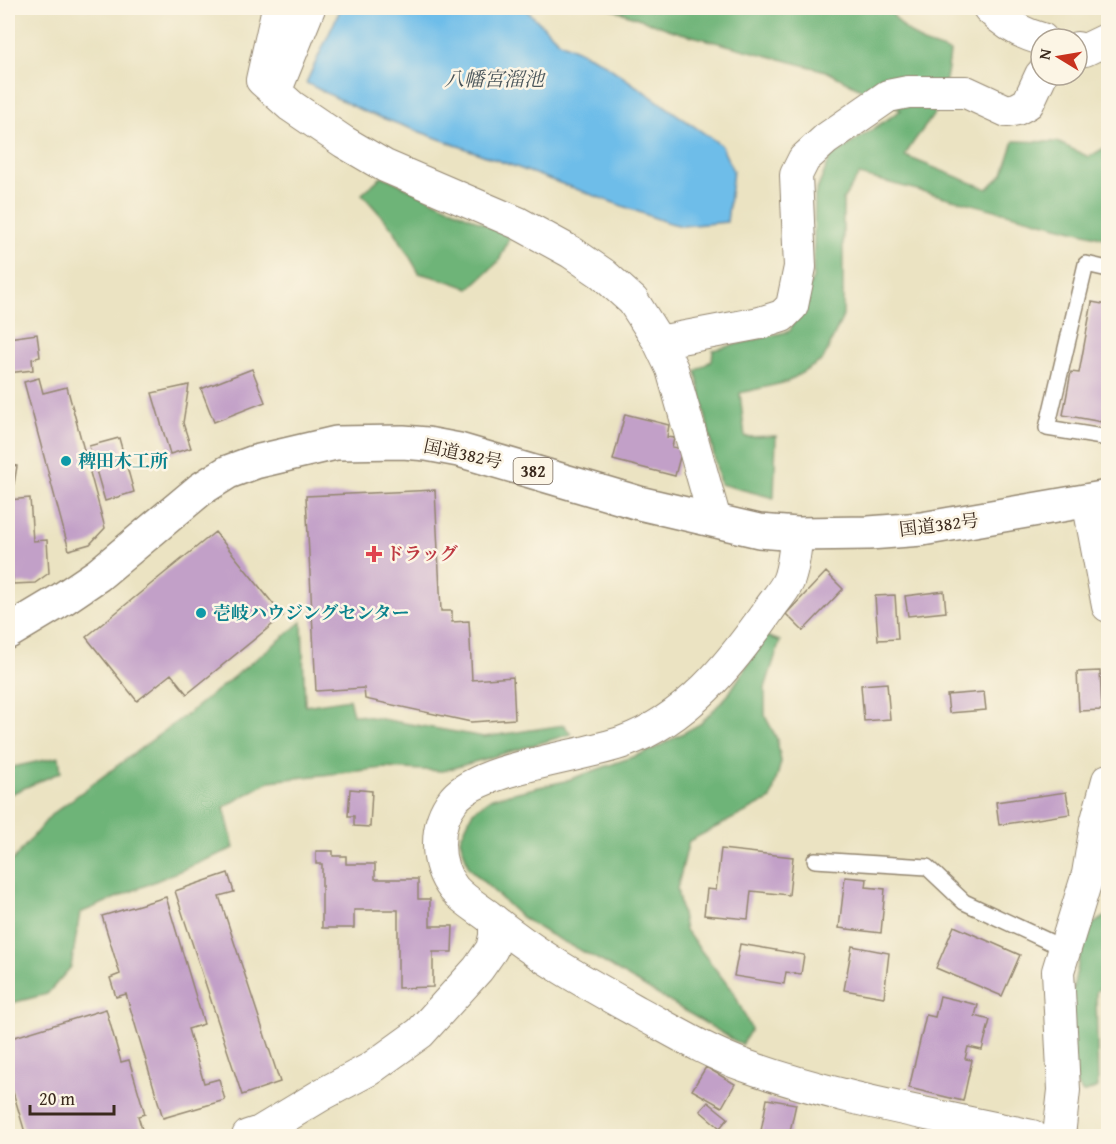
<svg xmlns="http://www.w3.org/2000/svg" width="1116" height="1144" font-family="'Gentium Book Plus','Noto Serif JP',serif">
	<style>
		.forest { fill: #6eb478; stroke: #546f4b; stroke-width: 1.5 }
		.water { fill: #6ebde9; stroke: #547484; stroke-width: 1.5 }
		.building { fill: #c2a0c8 }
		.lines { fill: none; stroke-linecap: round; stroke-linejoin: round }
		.service-casing { stroke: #938670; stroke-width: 18 }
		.minor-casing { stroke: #938670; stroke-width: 34 }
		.trunk-casing { stroke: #938670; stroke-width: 36 }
		.service { stroke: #fff; stroke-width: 15 }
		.minor { stroke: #fff; stroke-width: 32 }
		.trunk { stroke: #fff; stroke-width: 33 }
		.culture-dot { fill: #0f9aa8; stroke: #fcf5e5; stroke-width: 2 }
		.health-dot { fill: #e0444e; stroke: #fcf5e5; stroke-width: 2 }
		.labels { text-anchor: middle; stroke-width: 5; stroke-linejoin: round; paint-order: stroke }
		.shield { fill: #fcf5e5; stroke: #75675a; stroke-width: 1.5 }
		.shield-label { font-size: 16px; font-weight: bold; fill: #3b2a1e }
		.street-label { font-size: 18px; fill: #3b2a1e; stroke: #fcf5e5 }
		.culture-label { font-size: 18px; font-weight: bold; fill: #0d838f; stroke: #fcf5e5; text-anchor: start }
		.health-label { font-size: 18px; font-weight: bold; fill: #be3a42; stroke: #fcf5e5; text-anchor: start }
		.water-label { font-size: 20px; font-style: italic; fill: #4a565b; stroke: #fcf5e5 }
	</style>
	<rect width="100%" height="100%" fill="#fcf5e5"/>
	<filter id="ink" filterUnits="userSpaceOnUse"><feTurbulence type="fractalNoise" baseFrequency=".0167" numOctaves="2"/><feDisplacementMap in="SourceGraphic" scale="12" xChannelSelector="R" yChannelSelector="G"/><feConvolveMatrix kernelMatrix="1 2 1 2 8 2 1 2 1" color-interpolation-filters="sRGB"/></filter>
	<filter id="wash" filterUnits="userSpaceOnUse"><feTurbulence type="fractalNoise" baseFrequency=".008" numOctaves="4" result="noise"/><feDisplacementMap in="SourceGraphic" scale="24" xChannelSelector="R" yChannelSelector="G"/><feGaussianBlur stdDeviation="1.35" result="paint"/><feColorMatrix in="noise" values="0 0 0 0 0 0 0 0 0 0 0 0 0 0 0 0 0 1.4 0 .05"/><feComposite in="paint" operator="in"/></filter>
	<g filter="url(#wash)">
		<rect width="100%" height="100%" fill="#ebe3c2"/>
		<!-- forest -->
		<path class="forest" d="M 609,8 L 887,8 L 904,28 L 923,43 L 950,52 C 948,73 944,94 935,112 C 926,128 913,139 905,156 L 987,189 L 1003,174 L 1014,141 L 1057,142 L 1089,157 L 1106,147 L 1108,141 L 1108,239 L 859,175 L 843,199 L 843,316 L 823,360 L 787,382 L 740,393 L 745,437 L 776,436 L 774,498 L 720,484 L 696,371 L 712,360 L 713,350 L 790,331 L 813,278 L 815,195 L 830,158 L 901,110 L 826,71 L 677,32 Z
			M 382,176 L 510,236 L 499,261 L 469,289 C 453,281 437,278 419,273 L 394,230 L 362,194 Z
			M 302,622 L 305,706 L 349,699 L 353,714 L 484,737 L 564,725 L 571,734 L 443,771 L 384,768 L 270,781 L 224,807 L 234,848 L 80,913 L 71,967 L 47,994 L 8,1004 L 8,866 L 51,815 L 191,711 Z
			M 766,636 L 780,641 L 765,688 L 765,716 L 777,739 L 781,762 L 771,799 L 689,841 L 677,889 L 685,930 L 734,993 L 751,1029 L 742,1045 L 603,962 L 549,934 L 520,916 L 469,868 L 460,839 L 473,811 L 492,798 L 565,781 L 652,750 L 700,724 L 728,695 Z
			M 59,757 L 61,772 L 8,795 L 8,768 Z
			M 1108,915 L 1108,981 L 1096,992 L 1098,1087 L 1083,1093 L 1071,1077 L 1071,997 L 1086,928 Z"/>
		<!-- water -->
		<path class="water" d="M 341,8 L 524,8 L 560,42 L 600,61 L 721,145 L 733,171 L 727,222 L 682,226 L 666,222 L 363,111 L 306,83 Z"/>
		<g id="blocks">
			<!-- building -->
			<path class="building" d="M 1092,302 L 1108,305 L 1108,423 L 1063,415 L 1071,372 L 1079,373 Z
				M 37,334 L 40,357 L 32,359 L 33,370 L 8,373 L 8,338 Z
				M 252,369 L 265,402 L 214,422 L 201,389 Z
				M 39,378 L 43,393 L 67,387 L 105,528 L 90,544 L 69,550 L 24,382 Z
				M 189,385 L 183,423 L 191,448 L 170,454 L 152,393 Z
				M 625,414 L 669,425 L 667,437 L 674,438 L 672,447 L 682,449 L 675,476 L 613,460 Z
				M 119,438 L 134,492 L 105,501 L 89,446 Z
				M 8,464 L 17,466 L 14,484 L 8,483 Z
				M 435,490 L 441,611 L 452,611 L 452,622 L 469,621 L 472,680 L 513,677 L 515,719 L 471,722 L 365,699 L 364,688 L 316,691 L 306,496 Z
				M 30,498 L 33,541 L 47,540 L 49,573 L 35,583 L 13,584 L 8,500 Z
				M 215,532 L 283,616 L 187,694 L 171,674 L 137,701 L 86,637 Z
				M 826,572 L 843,589 L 803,631 L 786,614 Z
				M 944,591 L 946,612 L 908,616 L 905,596 Z
				M 895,595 L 898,639 L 878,640 L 875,596 Z
				M 1100,671 L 1102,710 L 1079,711 L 1077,672 Z
				M 887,683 L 890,719 L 864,721 L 861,685 Z
				M 984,692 L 986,710 L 949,713 L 947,695 Z
				M 350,789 L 372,791 L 370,827 L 354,826 L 354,816 L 348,816 Z
				M 1066,792 L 1070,814 L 999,825 L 996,802 Z
				M 721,849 L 793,857 L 789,895 L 751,891 L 748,919 L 704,915 L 707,889 L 716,890 Z
				M 316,851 L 333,851 L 333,856 L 346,856 L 346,864 L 375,864 L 375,879 L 418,879 L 418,899 L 430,899 L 430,926 L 453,926 L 452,952 L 433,952 L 433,987 L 398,988 L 398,910 L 354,910 L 354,928 L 322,928 L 322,864 L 316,864 Z
				M 228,873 L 234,892 L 219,896 L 280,1082 L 242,1095 L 175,891 Z
				M 845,877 L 867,879 L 866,887 L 885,889 L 881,933 L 839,928 Z
				M 166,897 L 204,1024 L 188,1029 L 204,1083 L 219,1079 L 225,1100 L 163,1118 L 126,994 L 116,997 L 110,978 L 120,974 L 102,916 Z
				M 954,926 L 1020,955 L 1002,996 L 936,968 Z
				M 740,944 L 804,955 L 801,974 L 786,972 L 784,984 L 734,976 Z
				M 852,946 L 889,953 L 884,997 L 844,990 Z
				M 940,996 L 978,1005 L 975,1016 L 990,1020 L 982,1050 L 968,1047 L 965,1059 L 972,1060 L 963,1101 L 909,1088 L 926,1015 L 935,1017 Z
				M 106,1009 L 121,1062 L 129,1060 L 145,1114 L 138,1116 L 144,1136 L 26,1136 L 8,1075 L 8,1039 Z
				M 706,1067 L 735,1084 L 722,1107 L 692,1090 Z
				M 767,1099 L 796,1104 L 789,1136 L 760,1136 Z
				M 708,1102 L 728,1118 L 720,1128 L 700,1111 Z"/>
		</g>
	</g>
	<g filter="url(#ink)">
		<use href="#blocks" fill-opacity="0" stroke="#938670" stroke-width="1.5"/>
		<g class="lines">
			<!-- service casing -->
			<g class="service-casing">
				<path id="service" d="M 1108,269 L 1086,264 L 1047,428 L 1108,438
					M 815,860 L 927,867 L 964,902 L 1065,949"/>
			</g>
			<!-- minor casing -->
			<g class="minor-casing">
				<path id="minor" d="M 278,8 L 262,80 L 291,106 L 344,142 L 385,166 L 518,223 L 571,252 L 603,274 L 633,301 L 659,342 L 672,369 L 715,520
					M 989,8 C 1004,23 1021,34 1042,39
					M 1077,48 L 1085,50 L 1108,39
					M 275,92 L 309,8
					M 659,342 L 760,323 L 782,316 L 792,306 L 800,267 L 796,175 L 804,159 L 826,139 L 888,96 L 908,92 L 966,92 L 1007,111 L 1017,109 L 1028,103 L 1041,75
					M 1088,500 L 1108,606
					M 797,534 C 795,548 794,563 790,576 C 787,588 775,600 768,611 C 730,665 687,719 623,742 C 582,757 481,767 454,799 C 434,824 434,864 454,889 C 463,899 476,907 487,915 C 533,954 586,983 638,1012 C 673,1031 709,1053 746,1066 C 838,1099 936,1115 1032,1136
					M 248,1136 L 260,1132 L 323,1094 L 370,1069 L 420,1033 L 478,969 L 492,949 L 495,936 L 495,922
					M 1059,1136 L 1064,1090 L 1058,971 L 1088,874 L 1097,820 L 1108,780"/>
			</g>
			<!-- trunk casing -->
			<g class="trunk-casing">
				<path id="trunk" d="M 8,632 L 58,602 L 98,575 L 201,489 L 228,472 L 255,462 L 336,443 L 403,442 L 427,444 L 459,450 L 639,503 L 759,531 L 797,534 L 869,533 L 922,529 L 1108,497"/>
			</g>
			<!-- service -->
			<use href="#service" class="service"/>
			<!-- minor -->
			<use href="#minor" class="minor"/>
			<!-- trunk -->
			<use href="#trunk" class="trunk"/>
		</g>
	</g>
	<!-- markers -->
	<g class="culture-dot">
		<circle cx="66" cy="461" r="6"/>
		<circle cx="201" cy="613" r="6"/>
	</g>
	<path class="health-dot" d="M371 545h6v6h6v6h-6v6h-6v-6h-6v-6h6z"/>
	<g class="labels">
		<!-- shield labels -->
		<rect class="shield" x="513.5" y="458" width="39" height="26" rx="4.5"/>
		<g class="shield-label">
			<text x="533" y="477">382</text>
		</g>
		<!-- street labels -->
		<g class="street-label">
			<text transform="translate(463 454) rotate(12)" y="6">国道382号</text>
			<text transform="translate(939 525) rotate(-7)" y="6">国道382号</text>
		</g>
		<!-- culture labels -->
		<g class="culture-label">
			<text x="78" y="467">稗田木工所</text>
			<text x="213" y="619">壱岐ハウジングセンター</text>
		</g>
		<!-- health labels -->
		<g class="health-label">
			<text x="386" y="560">ドラッグ</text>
		</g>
		<!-- water labels -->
		<g class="water-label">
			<text x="494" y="86">八幡宮溜池</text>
		</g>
	</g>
	<!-- margin -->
	<rect width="1116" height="1144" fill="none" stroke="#fcf5e5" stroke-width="30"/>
	<!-- north arrow -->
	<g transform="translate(1059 57) rotate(281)"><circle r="28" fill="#fcf5e5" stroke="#afa495" stroke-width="1.5"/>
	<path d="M0-4.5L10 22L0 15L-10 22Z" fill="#c8321e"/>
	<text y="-9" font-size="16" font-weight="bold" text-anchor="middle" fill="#3b2a1e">N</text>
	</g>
	<!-- scale -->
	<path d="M30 1105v9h84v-9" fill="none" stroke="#3b2a1e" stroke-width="3"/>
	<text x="39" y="1105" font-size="18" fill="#3b2a1e" stroke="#fcf5e5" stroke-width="4.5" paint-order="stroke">20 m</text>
</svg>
